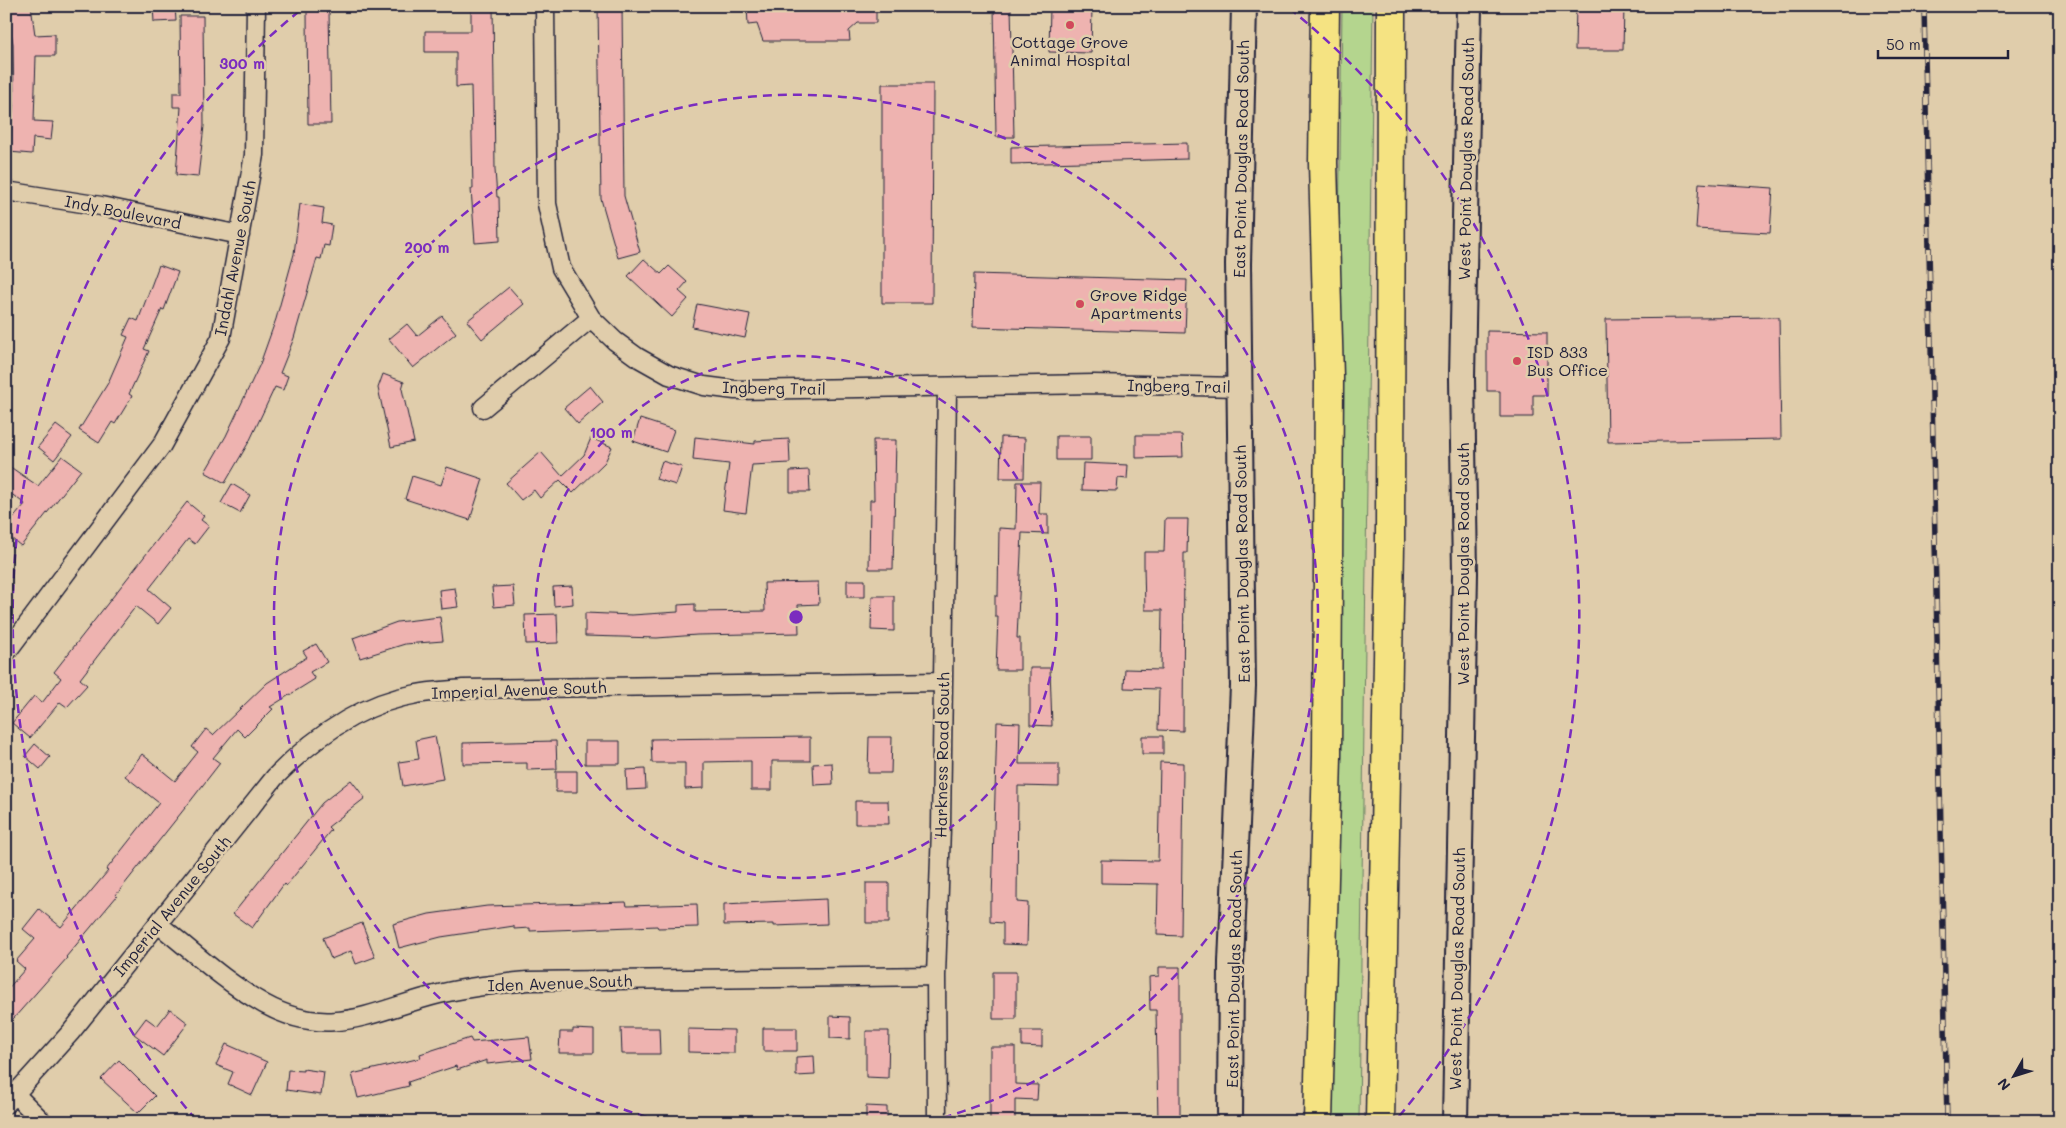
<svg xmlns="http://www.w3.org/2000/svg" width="2066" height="1128" font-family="Mali,sans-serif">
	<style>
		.green { fill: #b4d58e; stroke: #6b7c64 }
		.building { fill: #eeb3b0; stroke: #22223b }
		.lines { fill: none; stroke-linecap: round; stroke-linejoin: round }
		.street-casing { stroke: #22223b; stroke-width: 21 }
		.secondary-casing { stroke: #22223b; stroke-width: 28 }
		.highway-casing { stroke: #22223b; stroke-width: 31 }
		.street { stroke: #e0cdab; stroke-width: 18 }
		.secondary { stroke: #e0cdab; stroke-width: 24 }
		.highway { stroke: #f5e382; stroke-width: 28 }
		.rail-casing { stroke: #22223b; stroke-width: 5.5 }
		.rail { stroke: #e0cdab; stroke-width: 4; stroke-dasharray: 11; stroke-linecap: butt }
		.ring { fill: none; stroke: #7b2cbf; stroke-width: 2.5; stroke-dasharray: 9 6 }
		.poi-dot { fill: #d1495b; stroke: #e0cdab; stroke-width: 2 }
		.labels { text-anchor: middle; stroke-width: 5; stroke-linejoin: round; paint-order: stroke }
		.poi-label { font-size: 16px; fill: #22223b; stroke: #e0cdab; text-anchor: start }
		.street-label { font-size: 16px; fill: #22223b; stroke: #e0cdab }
		.centre { fill: #7b2cbf; stroke: #e0cdab; stroke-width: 2.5 }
		.ring-label { font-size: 15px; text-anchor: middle; font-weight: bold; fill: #7b2cbf; stroke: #e0cdab; stroke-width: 5; stroke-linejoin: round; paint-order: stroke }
	</style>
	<rect width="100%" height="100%" fill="#e0cdab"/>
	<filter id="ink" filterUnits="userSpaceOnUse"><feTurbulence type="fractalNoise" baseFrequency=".02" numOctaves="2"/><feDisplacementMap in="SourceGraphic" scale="10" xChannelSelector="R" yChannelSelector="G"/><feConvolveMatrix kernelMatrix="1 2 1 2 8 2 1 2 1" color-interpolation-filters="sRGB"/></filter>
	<g filter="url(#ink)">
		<!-- green -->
		<path class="green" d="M 1342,6 L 1373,6 L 1359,1122 L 1328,1122 Z"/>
		<!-- building -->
		<path class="building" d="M 7,6 L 31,6 L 35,35 L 55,34 L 55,56 L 36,56 L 34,121 L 53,122 L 51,140 L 33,138 L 32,154 L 9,152 L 14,101 L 13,44 Z
			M 153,6 L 175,6 L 176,21 L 154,22 Z
			M 471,6 L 493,6 L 495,170 L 497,197 L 499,197 L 500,241 L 475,243 L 471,189 L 473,189 L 471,86 L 456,87 L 456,52 L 425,52 L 425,31 L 471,31 Z
			M 747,6 L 876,6 L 876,23 L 858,23 L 849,31 L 850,41 L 763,41 L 757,24 L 748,25 Z
			M 994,6 L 1011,6 L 1014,137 L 996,137 Z
			M 1050,6 L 1092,6 L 1091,53 L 1049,52 Z
			M 1576,6 L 1624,6 L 1623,50 L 1575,50 Z
			M 598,7 L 622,7 L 624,196 L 640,252 L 618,258 L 601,199 Z
			M 307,11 L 329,11 L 331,124 L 308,124 Z
			M 180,16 L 203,16 L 204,126 L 198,177 L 176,175 L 181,107 L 173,107 L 173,93 L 181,93 Z
			M 882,84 L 933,84 L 932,303 L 882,303 Z
			M 1187,143 L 1187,159 L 1011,164 L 1011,147 Z
			M 1699,183 L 1773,188 L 1770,233 L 1696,229 Z
			M 300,204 L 324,208 L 322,223 L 332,225 L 329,246 L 324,245 L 321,259 L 317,258 L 294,338 L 280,373 L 288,376 L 283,390 L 275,387 L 250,440 L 225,483 L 205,472 L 226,436 L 260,364 L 276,319 L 294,254 Z
			M 644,259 L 661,274 L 669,266 L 687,282 L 679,291 L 688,299 L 672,317 L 628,276 Z
			M 159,265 L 178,272 L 164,310 L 162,309 L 144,349 L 149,351 L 129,394 L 132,396 L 115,424 L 112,422 L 99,443 L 79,430 L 108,383 L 128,337 L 123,335 L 131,318 L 138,321 Z
			M 974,274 L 1187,280 L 1185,333 L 973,327 Z
			M 509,287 L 524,304 L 482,339 L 467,321 Z
			M 697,304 L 750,314 L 745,338 L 692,327 Z
			M 442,316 L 456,333 L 413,368 L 389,339 L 407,324 L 417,336 Z
			M 1779,317 L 1781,439 L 1608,442 L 1606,319 Z
			M 1487,331 L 1547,332 L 1547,395 L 1533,395 L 1533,417 L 1500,417 L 1500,391 L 1487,391 Z
			M 383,374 L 404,382 L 402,389 L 414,442 L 391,447 L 378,388 Z
			M 590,386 L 603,402 L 578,424 L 564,408 Z
			M 640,419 L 674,430 L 666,452 L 633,441 Z
			M 56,425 L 72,437 L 54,460 L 38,447 Z
			M 1136,435 L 1182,435 L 1183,457 L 1136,458 Z
			M 1056,436 L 1091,436 L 1091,460 L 1056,460 Z
			M 695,437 L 755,444 L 755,441 L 789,439 L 790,463 L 752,465 L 746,513 L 723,510 L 729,464 L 693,460 Z
			M 1001,437 L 1025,438 L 1024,478 L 1000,478 Z
			M 591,438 L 612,447 L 605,462 L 573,493 L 560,480 L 540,498 L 534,490 L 521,500 L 506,483 L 541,452 L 562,476 L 584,455 Z
			M 873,440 L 896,440 L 893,569 L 869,569 L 870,500 L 874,500 Z
			M 62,456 L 81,470 L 21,546 L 6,534 L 6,527 L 25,504 L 6,490 L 6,464 L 38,486 Z
			M 662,461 L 682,467 L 676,485 L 656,479 Z
			M 1083,463 L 1128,465 L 1127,479 L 1118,478 L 1117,491 L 1082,490 Z
			M 447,467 L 483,479 L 470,520 L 405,499 L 412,476 L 441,485 Z
			M 809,470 L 810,492 L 790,492 L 790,471 Z
			M 1017,482 L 1040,482 L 1039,514 L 1048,514 L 1048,534 L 1022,533 L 1017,638 L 1020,638 L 1020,670 L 996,670 L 998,616 L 995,616 L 995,596 L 998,596 L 999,528 L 1016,529 Z
			M 232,484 L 250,495 L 240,513 L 221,503 Z
			M 187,502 L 204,516 L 201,520 L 209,526 L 195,544 L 188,539 L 149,589 L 171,608 L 158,624 L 136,606 L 80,679 L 87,685 L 67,707 L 60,702 L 30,738 L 12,723 L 34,696 L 42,703 L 61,678 L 54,672 Z
			M 1165,519 L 1188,519 L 1187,553 L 1184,553 L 1183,731 L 1158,730 L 1159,689 L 1124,688 L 1125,669 L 1161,670 L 1162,610 L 1145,610 L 1144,565 L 1144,552 L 1164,552 Z
			M 847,580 L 865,580 L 865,597 L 847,597 Z
			M 818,582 L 819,604 L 798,605 L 799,633 L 697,635 L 657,638 L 585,636 L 585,613 L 632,615 L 678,612 L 678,605 L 695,604 L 695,612 L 765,611 L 764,583 Z
			M 513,586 L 515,605 L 494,607 L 492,587 Z
			M 572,586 L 573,604 L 554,606 L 553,587 Z
			M 455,588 L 458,607 L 441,609 L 439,590 Z
			M 872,596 L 894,596 L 894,631 L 871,630 Z
			M 557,614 L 558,643 L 526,644 L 525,615 Z
			M 440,617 L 443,641 L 405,644 L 360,658 L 353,638 L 397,622 Z
			M 316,644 L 327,662 L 310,672 L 315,679 L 270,707 L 273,709 L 245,737 L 237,729 L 213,758 L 220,763 L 189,803 L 116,895 L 117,896 L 66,957 L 67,958 L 6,1027 L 6,991 L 25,969 L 16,961 L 35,939 L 23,929 L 39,909 L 61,927 L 108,871 L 106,870 L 159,803 L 125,776 L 142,754 L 175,781 L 198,752 L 192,747 L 206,729 L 213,735 L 267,683 L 307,657 L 303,651 Z
			M 1030,668 L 1050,668 L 1052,726 L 1030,725 Z
			M 997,722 L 1020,723 L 1019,764 L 1059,764 L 1059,787 L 1018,786 L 1017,902 L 1028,903 L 1027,945 L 1003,944 L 1003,923 L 990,922 L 990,901 L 992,901 Z
			M 435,736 L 443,779 L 403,786 L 399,762 L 419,759 L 416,740 Z
			M 1142,736 L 1163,736 L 1163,754 L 1142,754 Z
			M 810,737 L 810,761 L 772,761 L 772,790 L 751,790 L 751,761 L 704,762 L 704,788 L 685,789 L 685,763 L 652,763 L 651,739 Z
			M 869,737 L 892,737 L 891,773 L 868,773 Z
			M 556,741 L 557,769 L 527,770 L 527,763 L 463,764 L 463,743 Z
			M 585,741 L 620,741 L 620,764 L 585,764 Z
			M 35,744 L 50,757 L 40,769 L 25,756 Z
			M 1160,762 L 1183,763 L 1181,936 L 1157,935 L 1158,884 L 1101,883 L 1101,860 L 1158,861 Z
			M 832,763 L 833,784 L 814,785 L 813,764 Z
			M 645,769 L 646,789 L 627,790 L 626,770 Z
			M 556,771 L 577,771 L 577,792 L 556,792 Z
			M 351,780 L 365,798 L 328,827 L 331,830 L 286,886 L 284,884 L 252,928 L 233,914 L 322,803 Z
			M 855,801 L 888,801 L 889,824 L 855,824 Z
			M 866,883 L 889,883 L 889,923 L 866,923 Z
			M 826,899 L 827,924 L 774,926 L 774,924 L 724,925 L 724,904 Z
			M 626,902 L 627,906 L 697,904 L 698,927 L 658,928 L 657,926 L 530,931 L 530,928 L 514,929 L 514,926 L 441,937 L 399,948 L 393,924 L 429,914 L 487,906 Z
			M 362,923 L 375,957 L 356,964 L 351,951 L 331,959 L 323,938 Z
			M 1159,967 L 1180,967 L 1180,1122 L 1158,1122 L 1156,1010 L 1150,1010 L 1149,977 L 1159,976 Z
			M 993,972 L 1016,972 L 1016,1019 L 993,1019 Z
			M 170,1009 L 188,1023 L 163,1056 L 134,1034 L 146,1018 L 157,1026 Z
			M 830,1016 L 850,1017 L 850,1039 L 830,1038 Z
			M 621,1028 L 659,1028 L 660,1054 L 622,1054 Z
			M 763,1028 L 797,1028 L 797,1051 L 763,1051 Z
			M 573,1029 L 594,1030 L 594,1053 L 559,1053 L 560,1032 L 573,1032 Z
			M 688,1029 L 734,1030 L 734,1053 L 688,1052 Z
			M 866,1031 L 889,1031 L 888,1078 L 866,1077 Z
			M 1022,1031 L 1042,1031 L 1042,1047 L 1022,1046 Z
			M 529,1037 L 532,1059 L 487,1064 L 487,1060 L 457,1070 L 456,1066 L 408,1082 L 409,1086 L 358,1098 L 352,1074 L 421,1058 L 420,1054 L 470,1038 L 472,1042 Z
			M 226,1044 L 267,1062 L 252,1095 L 228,1084 L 233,1072 L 216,1065 Z
			M 990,1047 L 1015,1047 L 1015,1084 L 1038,1085 L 1037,1100 L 1015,1099 L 1015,1122 L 990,1120 Z
			M 814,1056 L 815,1075 L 796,1076 L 796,1057 Z
			M 119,1060 L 155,1096 L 138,1113 L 101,1079 Z
			M 303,1069 L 324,1072 L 321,1095 L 286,1090 L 288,1070 L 303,1071 Z
			M 866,1106 L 887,1107 L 887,1122 L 866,1122 Z"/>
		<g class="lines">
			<!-- street casing -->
			<g class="street-casing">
				<path id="street" d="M 545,6 L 547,204 L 561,268 L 591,318 L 615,341 L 637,357 L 669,375 L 704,386 L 735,390 L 1094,384 L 1240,387
					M 6,191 L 101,206 L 240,235
					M 483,408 L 591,318
					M 6,653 L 162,445 L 221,338 L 254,155 L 256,6
					M 158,924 C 192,951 226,983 264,1004 C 331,1041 374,1010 439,994 C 468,987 498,984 528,981 L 936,976
					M 16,1095 L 43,1122
					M 6,1104 L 71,1032 L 275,777 C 313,738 362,703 417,694 C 432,691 448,691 463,689 L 943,682
					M 937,1122 L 936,976 L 941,828 L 947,389"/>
			</g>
			<!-- secondary casing -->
			<g class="secondary-casing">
				<path id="secondary" d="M 1230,1122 L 1231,962 L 1243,686 L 1238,264 L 1244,6
					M 1455,1122 L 1465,573 L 1462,378 L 1469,6"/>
			</g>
			<!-- highway casing -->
			<g class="highway-casing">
				<path id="highway" d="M 1318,1122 L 1327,756 L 1329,377 L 1323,163 L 1325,6
					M 1380,1122 L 1390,545 L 1391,6"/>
			</g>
			<!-- street -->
			<use href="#street" class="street"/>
			<!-- secondary -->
			<use href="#secondary" class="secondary"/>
			<!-- highway -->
			<use href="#highway" class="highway"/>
			<!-- rail casing -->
			<g class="rail-casing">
				<path id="rail" d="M 1924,6 L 1947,1122"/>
			</g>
			<!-- rail -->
			<use href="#rail" class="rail"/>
		</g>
	</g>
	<!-- distance rings -->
	<g class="ring">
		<circle cx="796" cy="617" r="261"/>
		<path d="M661 1121A522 522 0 1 1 931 1121"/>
		<path d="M196 1120A783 783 0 0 1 303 8M1289 8A783 783 0 0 1 1396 1120"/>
	</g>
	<!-- markers -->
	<g class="poi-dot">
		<circle cx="1070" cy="25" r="5"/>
		<circle cx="1080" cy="304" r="5"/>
		<circle cx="1517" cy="361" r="5"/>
	</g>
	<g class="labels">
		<!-- poi labels -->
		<g class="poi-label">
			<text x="1070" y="48" text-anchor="middle">Cottage Grove<tspan x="1070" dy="18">Animal Hospital</tspan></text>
			<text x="1090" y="301">Grove Ridge<tspan x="1090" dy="18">Apartments</tspan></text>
			<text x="1527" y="358">ISD 833<tspan x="1527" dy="18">Bus Office</tspan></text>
		</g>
		<!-- street labels -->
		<g class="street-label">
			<text transform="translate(1241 159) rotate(-89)" y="6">East Point Douglas Road South</text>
			<text transform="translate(1466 159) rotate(-89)" y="6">West Point Douglas Road South</text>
			<text transform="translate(123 212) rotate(11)" y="6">Indy Boulevard</text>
			<text transform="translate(235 258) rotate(-79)" y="6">Indahl Avenue South</text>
			<text transform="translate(1179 386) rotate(1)" y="6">Ingberg Trail</text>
			<text transform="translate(774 388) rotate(1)" y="6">Ingberg Trail</text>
			<text transform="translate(1242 564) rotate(-91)" y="6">East Point Douglas Road South</text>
			<text transform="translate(1463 564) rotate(-90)" y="6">West Point Douglas Road South</text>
			<text transform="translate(519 690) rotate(-2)" y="6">Imperial Avenue South</text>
			<text transform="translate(942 755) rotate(-89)" y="6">Harkness Road South</text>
			<text transform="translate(172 906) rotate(-51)" y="6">Imperial Avenue South</text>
			<text transform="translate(1234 969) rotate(-89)" y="6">East Point Douglas Road South</text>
			<text transform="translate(1457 969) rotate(-89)" y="6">West Point Douglas Road South</text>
			<text transform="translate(560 983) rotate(-2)" y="6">Iden Avenue South</text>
		</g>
	</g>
	<circle cx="796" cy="617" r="8" class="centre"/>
	<g class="ring-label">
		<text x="242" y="69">300 m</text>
		<text x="427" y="253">200 m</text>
		<text x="611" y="438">100 m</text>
	</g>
	<!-- margin -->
	<rect width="2066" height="1128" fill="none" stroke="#e0cdab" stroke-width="25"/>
	<rect x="12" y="12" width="2041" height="1103" fill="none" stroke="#22223b" stroke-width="2" filter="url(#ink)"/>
	<!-- north arrow -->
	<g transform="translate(2014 1076) rotate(231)" stroke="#e0cdab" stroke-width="4" paint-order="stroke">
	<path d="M0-4L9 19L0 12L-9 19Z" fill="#22223b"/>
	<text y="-8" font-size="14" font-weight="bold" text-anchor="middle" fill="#22223b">N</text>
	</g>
	<!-- scale -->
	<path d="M1878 50v8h130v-8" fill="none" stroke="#22223b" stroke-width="2.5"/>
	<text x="1886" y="50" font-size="15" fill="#22223b" stroke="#e0cdab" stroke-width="4" paint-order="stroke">50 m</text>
</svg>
